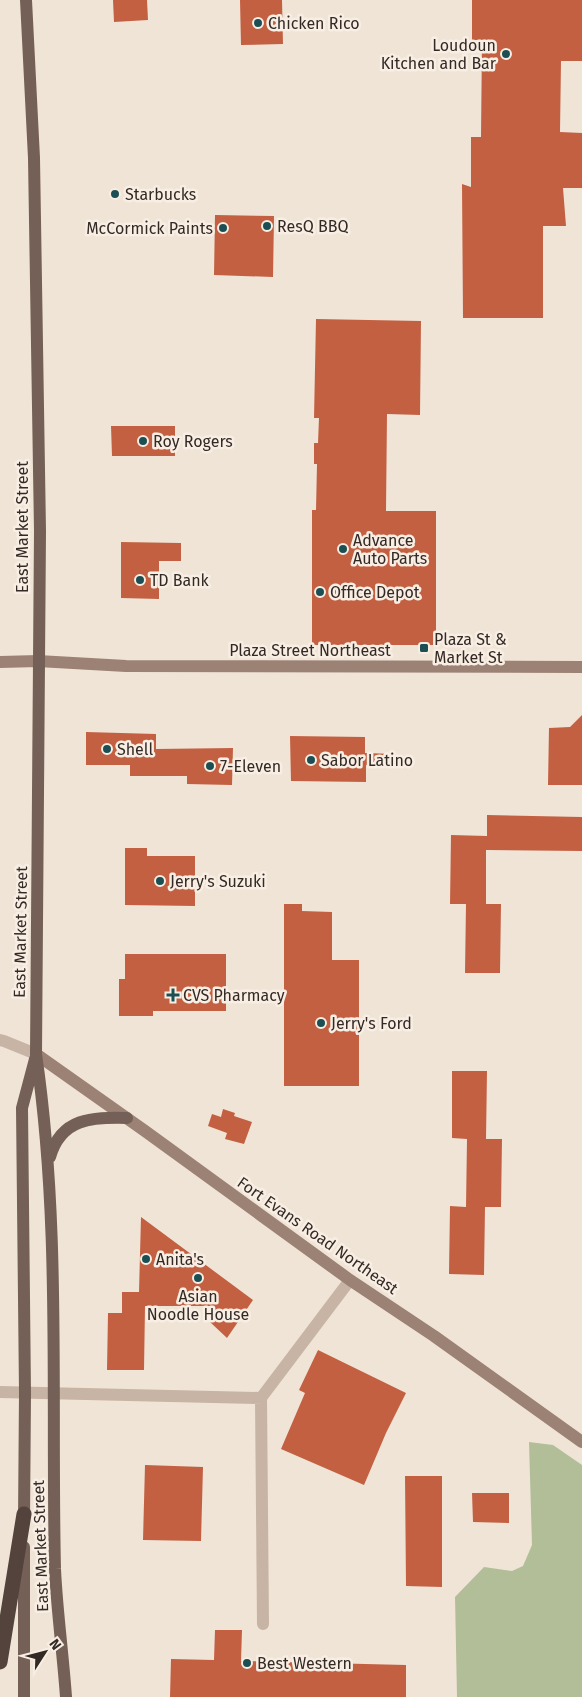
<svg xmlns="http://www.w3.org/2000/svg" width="582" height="1697" font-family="'Fira Sans',sans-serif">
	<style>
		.green { fill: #b2be98 }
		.building { fill: #c36042 }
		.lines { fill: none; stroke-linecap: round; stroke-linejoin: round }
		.street { stroke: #c7b4a4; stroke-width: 12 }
		.secondary { stroke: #9b8275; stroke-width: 12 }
		.primary { stroke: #746056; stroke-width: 12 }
		.highway { stroke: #53433c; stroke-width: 15 }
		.poi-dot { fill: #1c4f53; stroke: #f8eee3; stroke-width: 2 }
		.labels { text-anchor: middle; stroke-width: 5; stroke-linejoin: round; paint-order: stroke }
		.poi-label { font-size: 16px; fill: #332925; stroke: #f8eee3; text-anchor: start }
		.street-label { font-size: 16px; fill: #332925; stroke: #f8eee3 }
	</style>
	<rect width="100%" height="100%" fill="#f0e4d7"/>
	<!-- green -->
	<path class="green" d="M 529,1442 L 553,1445 L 582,1465 L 582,1697 L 457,1697 L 455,1597 L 484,1567 L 512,1571 L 523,1566 L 532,1545 Z"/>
	<!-- building -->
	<path class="building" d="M 113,0 L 147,0 L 148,20 L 114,22 Z
		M 240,0 L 282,0 L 283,44 L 241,45 Z
		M 472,0 L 582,0 L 582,61 L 561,61 L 560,132 L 582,133 L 582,188 L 563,188 L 566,226 L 543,226 L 543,318 L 463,318 L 462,184 L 471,187 L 471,137 L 481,137 L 482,40 L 472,40 Z
		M 215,215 L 274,216 L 273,277 L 214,275 Z
		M 316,319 L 421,321 L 420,415 L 387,414 L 386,511 L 436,511 L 436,645 L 312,645 L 312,510 L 316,510 L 317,464 L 314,464 L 314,443 L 318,443 L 319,418 L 314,418 Z
		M 111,426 L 175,426 L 175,456 L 112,456 Z
		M 121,542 L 181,543 L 181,561 L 159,561 L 159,599 L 121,598 Z
		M 582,715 L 582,785 L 548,785 L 549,728 L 570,727 Z
		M 86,732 L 156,734 L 156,749 L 233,748 L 232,785 L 187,784 L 187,776 L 130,776 L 130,765 L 86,765 Z
		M 290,736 L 365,737 L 365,753 L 395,754 L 395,766 L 366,765 L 366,782 L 291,781 Z
		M 487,815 L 582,817 L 582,851 L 486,850 L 486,904 L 501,904 L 500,973 L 465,973 L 466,904 L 450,904 L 451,835 L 487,836 Z
		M 125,848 L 147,848 L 147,856 L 195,856 L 195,906 L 125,905 Z
		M 284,904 L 302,904 L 302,911 L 332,912 L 332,960 L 359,960 L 359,1086 L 284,1086 Z
		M 125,954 L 226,954 L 226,1011 L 153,1011 L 153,1016 L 119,1016 L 119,979 L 125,979 Z
		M 452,1071 L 487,1071 L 486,1139 L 502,1139 L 501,1207 L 485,1207 L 484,1275 L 449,1274 L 450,1206 L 466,1207 L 467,1139 L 452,1138 Z
		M 223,1109 L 235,1113 L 234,1116 L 252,1122 L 244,1144 L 225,1139 L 227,1133 L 208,1126 L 212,1114 L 221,1117 Z
		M 141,1217 L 253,1300 L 227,1338 L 210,1322 L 213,1306 L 145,1306 L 144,1370 L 107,1370 L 108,1313 L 122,1313 L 122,1292 L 139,1292 Z
		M 318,1350 L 406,1393 L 386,1433 L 364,1485 L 281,1449 L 305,1393 L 299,1390 Z
		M 145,1465 L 203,1467 L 201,1541 L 143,1540 Z
		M 405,1476 L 442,1476 L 442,1587 L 406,1586 Z
		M 472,1493 L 509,1493 L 509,1523 L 473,1522 Z
		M 215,1630 L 242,1630 L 241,1661 L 406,1665 L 406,1697 L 170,1697 L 171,1659 L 214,1660 Z"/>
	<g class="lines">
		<!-- street -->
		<path class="street" d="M 0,1040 L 4,1041 L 36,1054
			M 0,1392 L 261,1398 L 350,1280
			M 261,1398 L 263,1624"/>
		<!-- secondary -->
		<path class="secondary" d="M 0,662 L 38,661 L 126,666 L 582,667
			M 36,1054 L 145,1131 L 350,1280 L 434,1336 L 582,1442"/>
		<!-- primary -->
		<path class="primary" d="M 26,0 L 34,158 L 40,531 L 36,1054 C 61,1224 51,1397 55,1569 C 57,1612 63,1654 66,1697
			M 50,1157 C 61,1118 92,1117 127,1118
			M 24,1522 L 25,1393 L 22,1108 L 35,1059
			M 24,1547 L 24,1697"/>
		<!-- highway -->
		<path class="highway" d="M 0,1662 L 24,1514"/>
	</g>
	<!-- markers -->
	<g class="poi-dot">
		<circle cx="258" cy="23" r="5"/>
		<circle cx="506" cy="54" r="5"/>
		<circle cx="115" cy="194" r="5"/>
		<circle cx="267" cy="226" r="5"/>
		<circle cx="223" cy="228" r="5"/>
		<circle cx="143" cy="441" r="5"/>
		<circle cx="343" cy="549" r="5"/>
		<circle cx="140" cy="580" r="5"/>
		<circle cx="320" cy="592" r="5"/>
		<rect x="419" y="643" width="10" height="10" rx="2.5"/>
		<circle cx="107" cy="749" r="5"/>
		<circle cx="311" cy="760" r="5"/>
		<circle cx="210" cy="766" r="5"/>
		<circle cx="160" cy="881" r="5"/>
		<path d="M170.5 987.5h5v5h5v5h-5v5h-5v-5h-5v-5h5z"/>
		<circle cx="321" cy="1023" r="5"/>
		<circle cx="146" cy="1259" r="5"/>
		<circle cx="198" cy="1278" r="5"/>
		<circle cx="247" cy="1663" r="5"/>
	</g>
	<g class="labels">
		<!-- poi labels -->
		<g class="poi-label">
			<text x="268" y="29">Chicken Rico</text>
			<text x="496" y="51" text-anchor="end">Loudoun<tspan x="496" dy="18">Kitchen and Bar</tspan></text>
			<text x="125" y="200">Starbucks</text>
			<text x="277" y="232">ResQ BBQ</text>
			<text x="213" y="234" text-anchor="end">McCormick Paints</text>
			<text x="153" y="447">Roy Rogers</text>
			<text x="353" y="546">Advance<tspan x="353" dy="18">Auto Parts</tspan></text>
			<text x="150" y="586">TD Bank</text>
			<text x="330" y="598">Office Depot</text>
			<text x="434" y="645">Plaza St &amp;<tspan x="434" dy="18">Market St</tspan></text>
			<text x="117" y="755">Shell</text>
			<text x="321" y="766">Sabor Latino</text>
			<text x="220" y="772">7-Eleven</text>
			<text x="170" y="887">Jerry's Suzuki</text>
			<text x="183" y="1001">CVS Pharmacy</text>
			<text x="331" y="1029">Jerry's Ford</text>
			<text x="156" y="1265">Anita's</text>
			<text x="198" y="1302" text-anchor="middle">Asian<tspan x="198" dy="18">Noodle House</tspan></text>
			<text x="257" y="1669">Best Western</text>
		</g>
		<!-- street labels -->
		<g class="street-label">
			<text transform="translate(22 527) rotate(-90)" y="6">East Market Street</text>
			<text x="310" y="656">Plaza Street Northeast</text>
			<text transform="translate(20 932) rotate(-89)" y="6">East Market Street</text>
			<text transform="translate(318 1235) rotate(35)" y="6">Fort Evans Road Northeast</text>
			<text transform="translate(40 1546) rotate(-92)" y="6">East Market Street</text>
		</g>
	</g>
	<!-- north arrow -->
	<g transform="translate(45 1652) rotate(54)" stroke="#f8eee3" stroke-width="4" paint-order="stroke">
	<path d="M0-4L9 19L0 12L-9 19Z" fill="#332925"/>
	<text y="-8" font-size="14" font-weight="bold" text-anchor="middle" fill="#332925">N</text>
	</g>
</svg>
